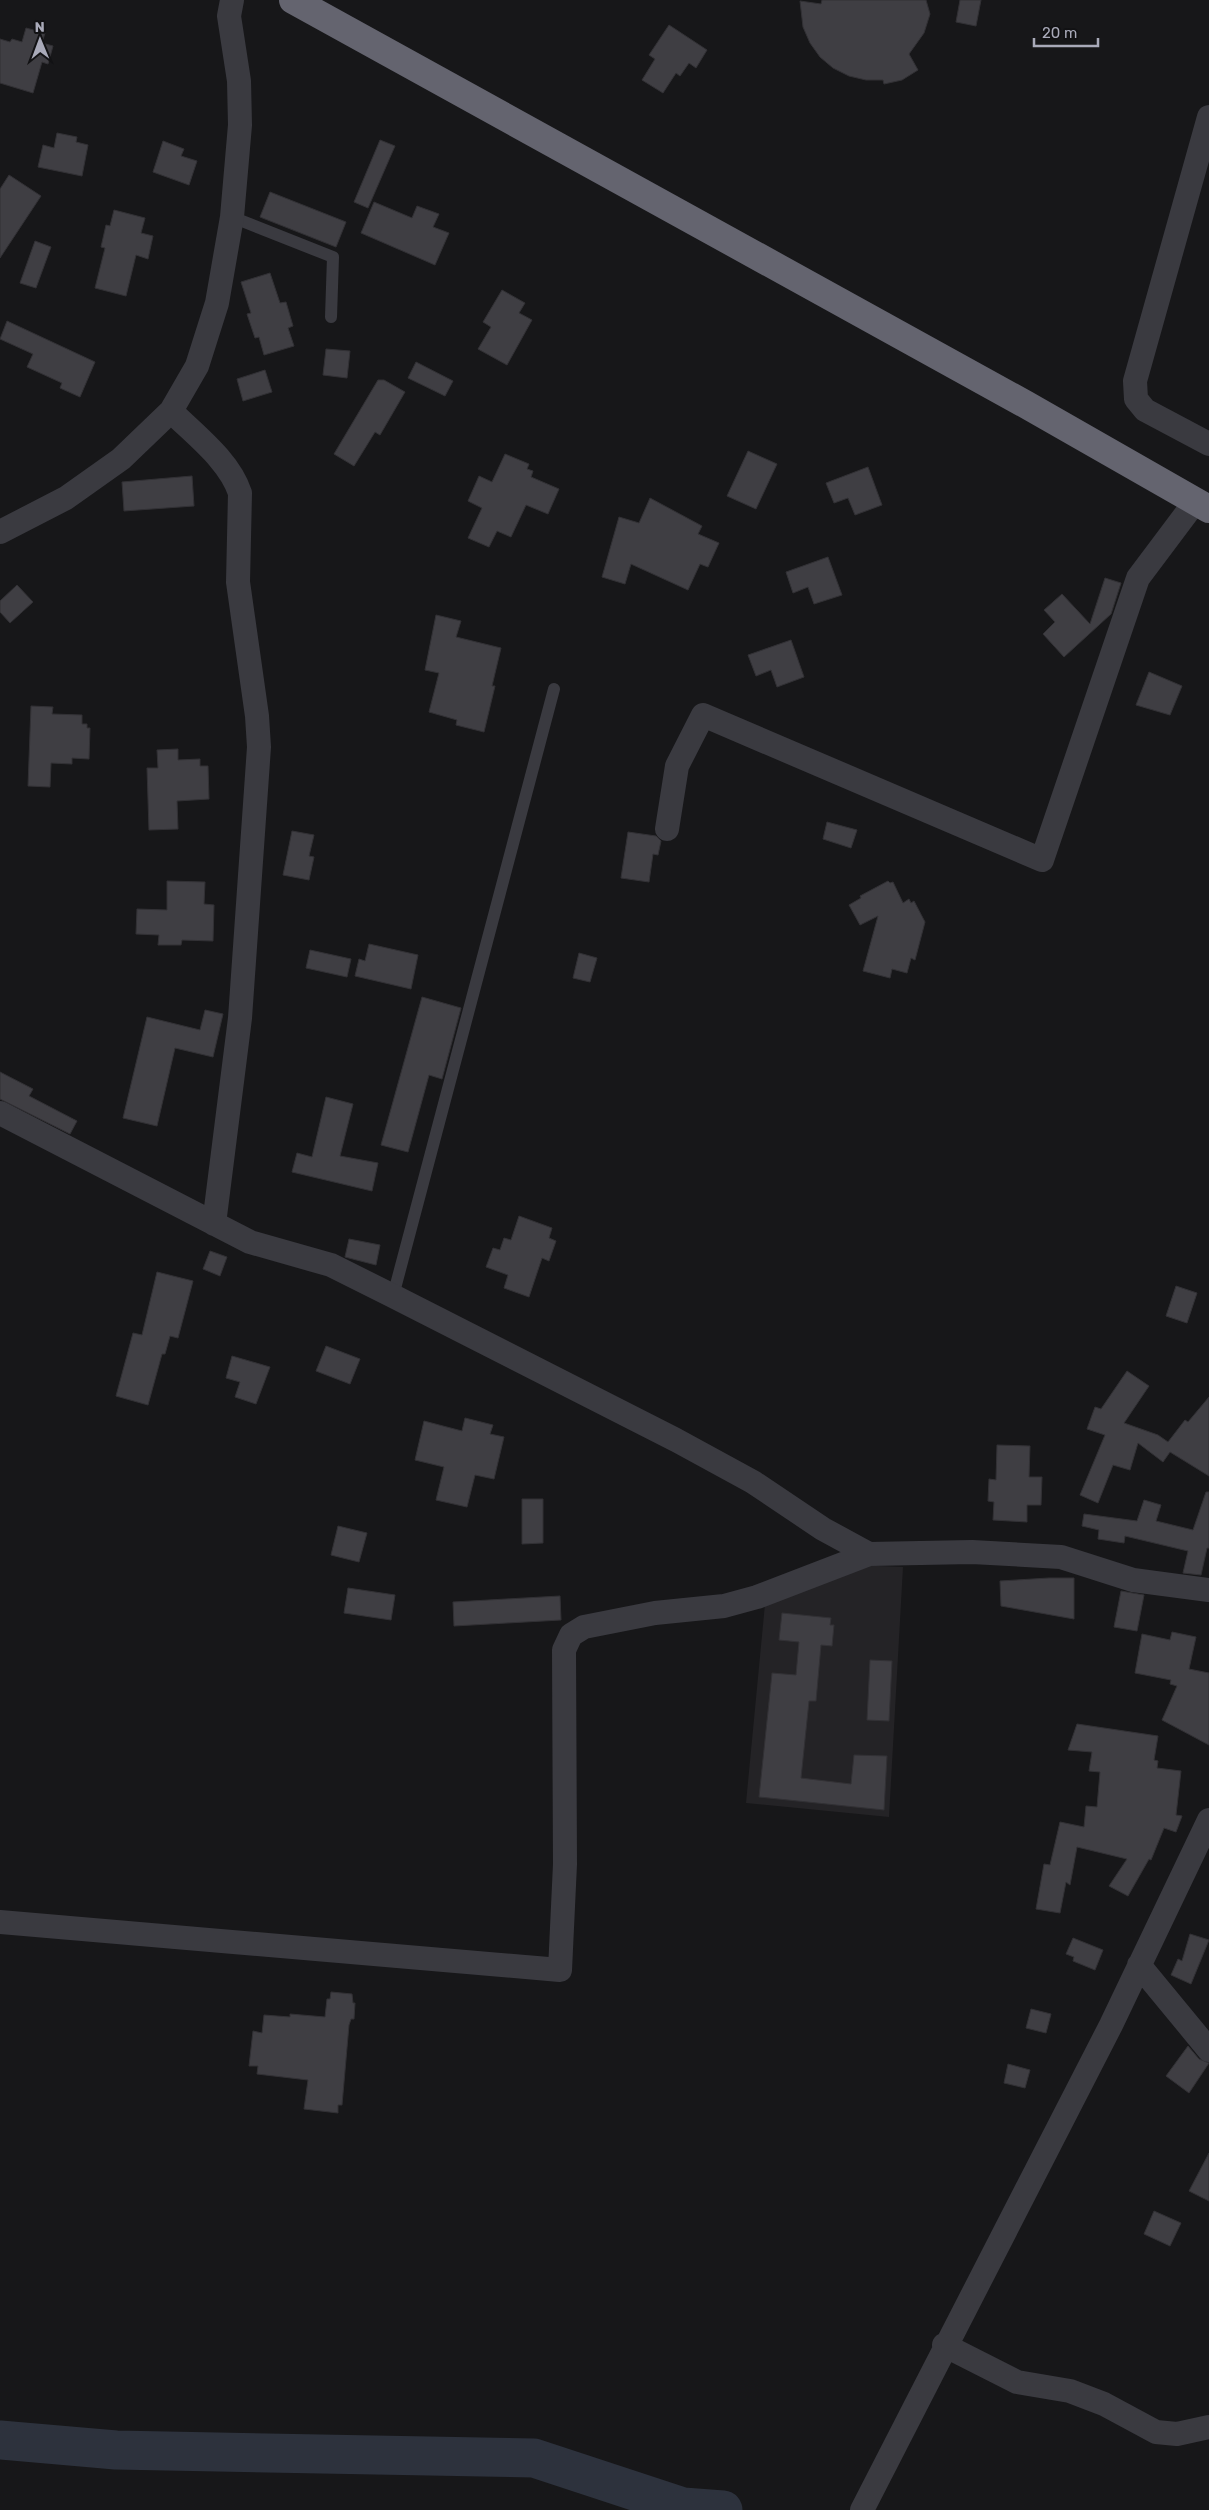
<svg xmlns="http://www.w3.org/2000/svg" width="1209" height="2510" font-family="Rubik,sans-serif">
	<style>
		.built { fill: #242326 }
		.lines { fill: none; stroke-linecap: round; stroke-linejoin: round }
		.river { stroke: #2d323d; stroke-width: 39 }
		.building { fill: #3f3e43; stroke: #323135 }
		.lane { stroke: #3a3a40; stroke-width: 12 }
		.street { stroke: #3a3a40; stroke-width: 24 }
		.highway { stroke: #64646f; stroke-width: 28 }
	</style>
	<rect width="100%" height="100%" fill="#171719"/>
	<!-- built -->
	<path class="built" d="M 856,1565 L 903,1567 L 889,1817 L 746,1803 L 765,1604 Z"/>
	<g class="lines">
		<!-- river -->
		<path class="river" d="M 0,2440 L 116,2450 L 534,2458 L 683,2507 L 723,2510"/>
	</g>
	<!-- building -->
	<path class="building" d="M 822,0 L 926,0 L 930,14 L 924,33 L 909,54 L 918,70 L 902,80 L 884,84 L 883,80 L 866,80 L 849,76 L 833,68 L 820,57 L 810,43 L 803,27 L 800,1 L 821,4 Z
		M 960,0 L 981,0 L 976,26 L 956,22 Z
		M 669,25 L 707,50 L 696,68 L 689,63 L 680,76 L 676,73 L 663,93 L 642,80 L 655,59 L 649,55 Z
		M 26,28 L 45,33 L 42,43 L 53,46 L 48,64 L 42,62 L 33,93 L 0,83 L 0,39 L 10,42 L 12,39 L 22,42 Z
		M 57,133 L 77,137 L 76,142 L 88,145 L 82,176 L 38,167 L 43,145 L 54,148 Z
		M 380,140 L 395,146 L 368,208 L 354,202 Z
		M 163,141 L 184,149 L 181,156 L 197,161 L 189,185 L 153,172 Z
		M 9,175 L 41,196 L 0,258 L 0,189 Z
		M 270,192 L 346,222 L 336,247 L 260,217 Z
		M 374,202 L 412,218 L 417,206 L 439,214 L 433,227 L 449,233 L 435,265 L 361,233 Z
		M 114,210 L 145,218 L 141,233 L 153,236 L 148,259 L 136,255 L 126,296 L 95,288 L 105,248 L 101,247 L 106,225 L 110,226 Z
		M 35,241 L 51,247 L 36,288 L 20,283 Z
		M 270,273 L 280,303 L 286,302 L 293,326 L 288,328 L 294,346 L 264,355 L 259,337 L 255,338 L 247,314 L 251,313 L 241,282 Z
		M 502,290 L 525,303 L 519,313 L 532,320 L 507,365 L 478,349 L 491,327 L 483,322 Z
		M 7,321 L 95,362 L 80,397 L 60,388 L 62,383 L 27,367 L 33,354 L 0,339 Z
		M 326,349 L 350,351 L 347,378 L 323,375 Z
		M 416,362 L 453,381 L 445,396 L 408,378 Z
		M 265,370 L 272,392 L 243,401 L 237,379 Z
		M 378,380 L 384,380 L 405,392 L 380,435 L 375,432 L 354,466 L 334,454 Z
		M 748,451 L 777,464 L 756,509 L 727,496 Z
		M 505,454 L 529,464 L 527,469 L 533,471 L 531,477 L 559,489 L 548,514 L 526,505 L 511,537 L 497,531 L 489,547 L 468,538 L 482,508 L 468,501 L 479,476 L 492,482 Z
		M 868,467 L 882,505 L 855,515 L 848,498 L 834,503 L 826,483 Z
		M 192,476 L 194,506 L 124,511 L 122,482 Z
		M 650,498 L 702,526 L 698,534 L 719,543 L 708,567 L 700,564 L 688,590 L 631,564 L 625,584 L 602,577 L 619,517 L 639,523 Z
		M 828,557 L 842,595 L 814,604 L 808,587 L 793,593 L 786,572 Z
		M 1105,578 L 1121,583 L 1111,614 L 1064,657 L 1043,634 L 1055,622 L 1044,610 L 1062,594 L 1090,624 Z
		M 17,585 L 33,602 L 10,623 L 0,612 L 0,601 Z
		M 436,615 L 461,621 L 456,637 L 501,648 L 492,686 L 495,686 L 484,732 L 456,725 L 457,720 L 429,712 L 439,673 L 425,670 Z
		M 791,640 L 804,677 L 777,687 L 771,670 L 756,676 L 748,655 Z
		M 1149,672 L 1182,686 L 1170,715 L 1136,705 Z
		M 31,706 L 53,707 L 52,714 L 82,715 L 82,724 L 87,724 L 87,728 L 90,728 L 89,759 L 72,758 L 72,764 L 51,763 L 50,787 L 28,786 Z
		M 178,749 L 178,760 L 200,759 L 200,766 L 208,766 L 209,799 L 177,801 L 178,829 L 149,830 L 147,768 L 158,768 L 157,750 Z
		M 827,822 L 857,830 L 851,848 L 823,839 Z
		M 292,831 L 314,835 L 309,856 L 314,857 L 309,880 L 283,875 Z
		M 628,832 L 656,836 L 661,841 L 658,855 L 653,854 L 649,882 L 621,878 Z
		M 167,881 L 205,882 L 204,904 L 214,905 L 213,941 L 182,940 L 181,945 L 158,945 L 159,935 L 136,934 L 137,909 L 167,910 Z
		M 888,881 L 890,883 L 893,882 L 903,903 L 909,899 L 911,903 L 914,901 L 925,922 L 915,960 L 911,958 L 907,973 L 892,969 L 890,978 L 863,971 L 878,916 L 860,925 L 849,905 L 861,898 L 860,896 Z
		M 369,944 L 418,955 L 411,989 L 355,976 L 359,959 L 365,961 Z
		M 310,950 L 351,959 L 347,977 L 306,968 Z
		M 579,953 L 597,958 L 590,982 L 573,978 Z
		M 422,997 L 461,1008 L 442,1079 L 429,1075 L 408,1152 L 381,1145 Z
		M 205,1010 L 223,1014 L 213,1057 L 175,1048 L 157,1126 L 123,1118 L 147,1017 L 200,1030 Z
		M 0,1072 L 33,1089 L 29,1096 L 77,1121 L 70,1134 L 0,1099 Z
		M 326,1097 L 353,1104 L 340,1156 L 378,1163 L 372,1191 L 292,1172 L 297,1153 L 312,1157 Z
		M 519,1216 L 552,1228 L 549,1238 L 556,1241 L 549,1261 L 542,1258 L 529,1297 L 504,1288 L 508,1275 L 486,1267 L 493,1248 L 500,1250 L 504,1238 L 511,1240 Z
		M 349,1239 L 380,1245 L 376,1265 L 345,1257 Z
		M 210,1251 L 227,1257 L 220,1276 L 203,1269 Z
		M 157,1272 L 193,1281 L 178,1338 L 170,1336 L 165,1354 L 162,1354 L 148,1405 L 116,1396 L 133,1333 L 142,1335 Z
		M 1176,1286 L 1197,1293 L 1187,1323 L 1166,1316 Z
		M 326,1346 L 360,1359 L 350,1384 L 316,1371 Z
		M 232,1356 L 270,1367 L 256,1404 L 235,1397 L 240,1382 L 226,1378 Z
		M 1127,1371 L 1149,1386 L 1124,1423 L 1158,1435 L 1168,1442 L 1185,1420 L 1188,1422 L 1209,1397 L 1209,1476 L 1170,1452 L 1163,1462 L 1138,1443 L 1130,1470 L 1113,1465 L 1098,1503 L 1080,1495 L 1105,1435 L 1087,1429 L 1095,1407 L 1101,1409 Z
		M 465,1418 L 493,1425 L 490,1434 L 504,1437 L 494,1479 L 475,1475 L 467,1507 L 436,1500 L 444,1467 L 415,1460 L 424,1421 L 462,1431 Z
		M 997,1445 L 1030,1446 L 1029,1477 L 1042,1477 L 1041,1505 L 1027,1505 L 1027,1522 L 993,1520 L 994,1502 L 988,1501 L 989,1479 L 996,1480 Z
		M 1206,1492 L 1209,1492 L 1209,1548 L 1207,1548 L 1201,1575 L 1183,1573 L 1188,1551 L 1125,1536 L 1124,1543 L 1098,1539 L 1099,1530 L 1082,1526 L 1084,1514 L 1137,1521 L 1144,1500 L 1161,1505 L 1156,1521 L 1193,1530 Z
		M 522,1499 L 543,1499 L 543,1543 L 522,1544 Z
		M 338,1526 L 367,1533 L 359,1562 L 331,1555 Z
		M 1049,1578 L 1074,1578 L 1074,1619 L 1001,1606 L 1000,1581 Z
		M 348,1588 L 395,1595 L 391,1620 L 344,1613 Z
		M 1121,1591 L 1144,1595 L 1137,1631 L 1114,1627 Z
		M 560,1596 L 561,1620 L 454,1626 L 453,1602 Z
		M 782,1613 L 831,1618 L 830,1625 L 834,1625 L 832,1646 L 821,1645 L 816,1701 L 809,1701 L 801,1778 L 851,1784 L 854,1755 L 887,1756 L 884,1810 L 759,1797 L 772,1673 L 796,1675 L 799,1642 L 779,1640 Z
		M 1172,1632 L 1196,1637 L 1189,1669 L 1209,1673 L 1209,1745 L 1162,1720 L 1177,1686 L 1170,1684 L 1171,1680 L 1135,1673 L 1142,1634 L 1170,1640 Z
		M 870,1660 L 892,1661 L 889,1721 L 867,1720 Z
		M 1077,1724 L 1158,1736 L 1154,1760 L 1158,1761 L 1157,1768 L 1181,1771 L 1176,1815 L 1182,1816 L 1176,1832 L 1164,1828 L 1151,1860 L 1149,1859 L 1128,1896 L 1109,1886 L 1127,1859 L 1077,1847 L 1070,1885 L 1066,1882 L 1060,1913 L 1036,1909 L 1044,1864 L 1050,1865 L 1060,1822 L 1084,1827 L 1086,1806 L 1097,1807 L 1100,1772 L 1089,1771 L 1092,1752 L 1068,1750 Z
		M 1190,1934 L 1209,1940 L 1191,1984 L 1171,1975 L 1178,1959 L 1182,1961 Z
		M 1073,1938 L 1103,1950 L 1095,1970 L 1073,1961 L 1074,1957 L 1066,1954 Z
		M 331,1992 L 352,1994 L 353,2003 L 355,2003 L 354,2019 L 351,2019 L 349,2025 L 342,2105 L 338,2105 L 338,2113 L 304,2109 L 308,2080 L 257,2074 L 258,2066 L 249,2066 L 253,2031 L 262,2033 L 264,2015 L 290,2017 L 290,2014 L 325,2017 L 327,1999 L 330,1999 Z
		M 1031,2009 L 1051,2014 L 1046,2033 L 1026,2028 Z
		M 1188,2046 L 1199,2059 L 1209,2063 L 1189,2093 L 1166,2076 Z
		M 1008,2064 L 1030,2070 L 1025,2088 L 1004,2083 Z
		M 1209,2153 L 1209,2201 L 1189,2191 Z
		M 1154,2211 L 1181,2223 L 1170,2246 L 1144,2234 Z"/>
	<g class="lines">
		<!-- lane -->
		<path class="lane" d="M 232,217 L 333,257 L 331,317
			M 393,1296 L 554,689"/>
		<!-- street -->
		<path class="street" d="M 1209,117 L 1135,381 L 1136,399 L 1145,410 L 1209,444
			M 171,411 C 195,435 229,460 240,493 L 238,582 L 257,716 L 259,747 L 240,1018 L 214,1224
			M 0,532 L 66,498 L 121,459 L 171,411 L 197,366 L 217,303 L 232,217 L 240,125 L 239,81 L 229,16 L 232,0
			M 667,829 L 677,766 L 703,715 L 1042,860 L 1138,578 L 1195,502
			M 0,1113 L 250,1242 L 331,1265 L 393,1296 L 676,1440 L 753,1482 L 823,1529 L 869,1554
			M 0,1922 L 560,1970 L 565,1864 L 564,1650 L 571,1635 L 584,1627 L 655,1613 L 724,1606 L 757,1597 L 869,1554 L 972,1552 L 1061,1557 L 1133,1580 L 1209,1590
			M 1139,1965 L 1209,2050
			M 944,2345 L 1017,2382 L 1070,2391 L 1104,2404 L 1156,2432 L 1177,2434 L 1209,2427
			M 862,2510 L 1111,2025 L 1209,1820"/>
		<!-- highway -->
		<path class="highway" d="M 293,0 L 1025,404 L 1209,509"/>
	</g>
	<!-- north arrow -->
	<g transform="translate(40 40) rotate(359)" stroke="#121214" stroke-width="4" paint-order="stroke">
	<path d="M0-4L9 19L0 12L-9 19Z" fill="#a9aab9"/>
	<text y="-8" font-size="14" font-weight="bold" text-anchor="middle" fill="#a9aab9">N</text>
	</g>
	<!-- scale -->
	<path d="M1034 38v8h64v-8" fill="none" stroke="#a9aab9" stroke-width="2.5"/>
	<text x="1042" y="38" font-size="15" fill="#a9aab9" stroke="#121214" stroke-width="4" paint-order="stroke">20 m</text>
</svg>
